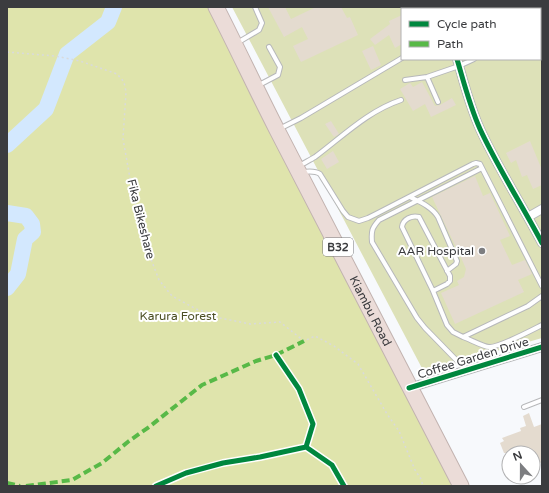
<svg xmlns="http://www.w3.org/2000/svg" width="549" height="493" font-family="'Varela Round',sans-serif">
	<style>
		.green { fill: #dde1b8; fill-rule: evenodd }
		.forest { fill: #dfe4ac }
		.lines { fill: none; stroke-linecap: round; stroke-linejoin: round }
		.river { stroke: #d3e8fe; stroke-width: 16 }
		.building { fill: #e4dbcf }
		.lane-casing { stroke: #b7b8ba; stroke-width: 6 }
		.street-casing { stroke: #b7b8ba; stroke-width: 10 }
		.highway-casing { stroke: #c2b3b0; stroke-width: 17 }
		.path { stroke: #d9dadb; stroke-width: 1.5; stroke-dasharray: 2 3; stroke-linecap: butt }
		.lane { stroke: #fefeff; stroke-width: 4 }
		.street { stroke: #fefeff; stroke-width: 8 }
		.highway { stroke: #ebdcd8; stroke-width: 15 }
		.quiet { stroke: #58b947; stroke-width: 4; stroke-dasharray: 8 4; stroke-linecap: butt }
		.cycleway-casing { stroke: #fff; stroke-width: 8 }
		.cycleway { stroke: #00873e; stroke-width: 5 }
		.poi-dot { fill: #7d7e81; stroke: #fff; stroke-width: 1.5 }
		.labels { text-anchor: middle; stroke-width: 4; stroke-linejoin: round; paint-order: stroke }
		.shield { fill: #fff; stroke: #767679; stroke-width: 1 }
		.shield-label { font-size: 11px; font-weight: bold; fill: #3b3c3f }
		.street-label { font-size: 12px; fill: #3b3c3f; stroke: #fff }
		.poi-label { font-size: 12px; fill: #3b3c3f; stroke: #fff; text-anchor: end }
		.park-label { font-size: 12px; fill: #4c4f24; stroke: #fff }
	</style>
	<rect width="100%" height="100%" fill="#f7f9fc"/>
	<!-- green -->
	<path class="green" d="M 232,7 L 542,7 L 542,338 L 424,372 ZM 402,9 L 540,9 L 540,59 L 402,59 Z"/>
	<!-- forest -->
	<path class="forest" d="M 7,7 L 212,7 L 457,486 L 7,486 Z"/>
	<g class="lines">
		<!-- river -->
		<path class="river" d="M 7,145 L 46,109 L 67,54 L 108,22 L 114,7
			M 7,213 L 26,216 L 32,224 L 33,232 L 25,239 L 18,274 L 7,288"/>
	</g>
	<!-- building -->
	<path class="building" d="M 268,7 L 285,7 L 291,19 L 316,7 L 341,7 L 347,18 L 350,17 L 358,35 L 301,62 L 293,46 L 308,39 L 302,27 L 284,37 Z
		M 402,15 L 402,44 L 395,48 L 389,35 L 375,45 L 370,39 L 390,24 L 389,21 Z
		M 373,46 L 381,65 L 371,70 L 362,51 Z
		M 422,82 L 435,106 L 440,105 L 452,98 L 456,105 L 431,117 L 425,104 L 413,111 L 400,89 L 410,83 L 413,87 Z
		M 331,121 L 339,134 L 334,137 L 325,124 Z
		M 530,141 L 542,170 L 542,185 L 533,189 L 527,175 L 522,177 L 516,160 L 511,163 L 506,153 Z
		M 333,151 L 339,162 L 327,169 L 321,159 Z
		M 475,176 L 483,196 L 490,193 L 510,236 L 500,240 L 512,265 L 525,260 L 532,274 L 518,280 L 524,292 L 455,324 L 441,293 L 459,285 L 457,281 L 464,277 L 466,269 L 463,262 L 432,197 Z
		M 529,413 L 534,427 L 542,424 L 542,462 L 535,465 L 533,459 L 533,453 L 504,453 L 500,443 L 504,441 L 502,438 L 521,431 L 520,428 L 526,426 L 523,416 Z"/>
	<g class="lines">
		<!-- lane casing -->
		<g class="lane-casing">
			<path id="lane" d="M 237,43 L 259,30 L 262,23 L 255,7
				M 427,77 L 438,102
				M 405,80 L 427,77 L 459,66 L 474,59
				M 259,85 L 278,75 L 280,67 L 269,47
				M 279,129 L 301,118 L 402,58
				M 299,166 C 304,163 310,160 315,157 C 343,136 368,111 401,100
				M 301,172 C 308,172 314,170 320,174 L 343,211 L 348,217 L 359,221 L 368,218 L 376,214 L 473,164 L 476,163 L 480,164 L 542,286
				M 410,197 C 420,202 432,207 438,217 L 457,261 L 456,264 L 447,271
				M 433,291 L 447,284 L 450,281 L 450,276 L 419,217 C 412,215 403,219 402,227 L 433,291 L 447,325 L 453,332 L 463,337 L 528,306 L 542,296
				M 463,337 C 469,339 484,347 489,347 C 498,348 532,330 542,325
				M 466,370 L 425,328 L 417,318 L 372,242 C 371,231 372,228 379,220 L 482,168
				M 524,407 L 542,400"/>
		</g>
		<!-- street casing -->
		<g class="street-casing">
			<path id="street" d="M 444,7 L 445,9
				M 457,59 C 464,83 470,107 480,129 C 498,168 522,205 542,243
				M 528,217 L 542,209
				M 409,388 L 542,347"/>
		</g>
		<!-- highway casing -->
		<g class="highway-casing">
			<g id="highway">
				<path id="s1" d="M 216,7 C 237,48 256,89 277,130 L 461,486"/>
			</g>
		</g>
		<!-- path -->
		<path class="path" d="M 7,52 L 55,56 L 80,61 L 117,74 L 124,82 L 126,92 L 123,139 L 133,195 L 145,236 L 146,246 L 159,280 L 172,296 L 196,309 L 206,312 L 220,318 L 250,324 L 280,322 L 304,341 L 315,336 L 334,346 L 358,364 L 387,414 L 399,431 L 415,470 L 421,479 L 423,486"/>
		<!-- lane -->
		<use href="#lane" class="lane"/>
		<!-- street -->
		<use href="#street" class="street"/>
		<!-- highway -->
		<use href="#highway" class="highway"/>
		<!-- quiet -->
		<path class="quiet" d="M 7,483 L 20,486
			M 26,486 L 72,480 L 102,463 L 129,441 L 149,427 L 202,385 L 256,361 L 276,355 L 304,341"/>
		<!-- cycleway casing -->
		<g class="cycleway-casing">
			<path id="cycleway" d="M 457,59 C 464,83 470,107 480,129 C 498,168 522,205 542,243
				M 409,388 L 542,347
				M 306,447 L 332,465 L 344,486
				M 156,486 L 186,473 L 223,463 L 260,457 L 306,447 L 313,424 L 299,389 L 276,355"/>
		</g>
		<!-- cycleway -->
		<use href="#cycleway" class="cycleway"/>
	</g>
	<!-- markers -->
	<circle class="poi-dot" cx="482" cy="251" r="4"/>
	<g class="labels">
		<!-- shield labels -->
		<rect class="shield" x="323" y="238" width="30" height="18" rx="3"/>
		<g class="shield-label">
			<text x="338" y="251">B32</text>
		</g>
		<!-- street labels -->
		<g class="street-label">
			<text transform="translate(141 219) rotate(76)" y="4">Fika Bikeshare</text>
			<text dy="4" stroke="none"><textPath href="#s1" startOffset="341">Kiambu Road</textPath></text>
			<text transform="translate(473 358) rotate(-17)" y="4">Coffee Garden Drive</text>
		</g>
		<!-- poi labels -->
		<g class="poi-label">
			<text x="474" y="255">AAR Hospital</text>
		</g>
		<!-- park labels -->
		<g class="park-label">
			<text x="178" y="320">Karura Forest</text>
		</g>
	</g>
	<!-- border -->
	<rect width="549" height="493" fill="none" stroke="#3b3c3f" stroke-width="16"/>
	<!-- legend -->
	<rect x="401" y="8" width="140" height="52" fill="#ffffff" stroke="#b1b1b2"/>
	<rect x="409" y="21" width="20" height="6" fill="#00873e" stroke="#b1b1b2"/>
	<text x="437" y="28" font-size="12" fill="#3b3c3f">Cycle path</text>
	<rect x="409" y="41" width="20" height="6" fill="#58b947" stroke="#b1b1b2"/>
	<text x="437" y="48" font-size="12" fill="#3b3c3f">Path</text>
	<!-- north arrow -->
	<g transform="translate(521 465) rotate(339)"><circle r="19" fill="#ffffff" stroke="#b1b1b2"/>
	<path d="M0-3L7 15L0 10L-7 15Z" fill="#7d7e81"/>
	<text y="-6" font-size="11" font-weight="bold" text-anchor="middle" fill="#3b3c3f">N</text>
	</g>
</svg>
